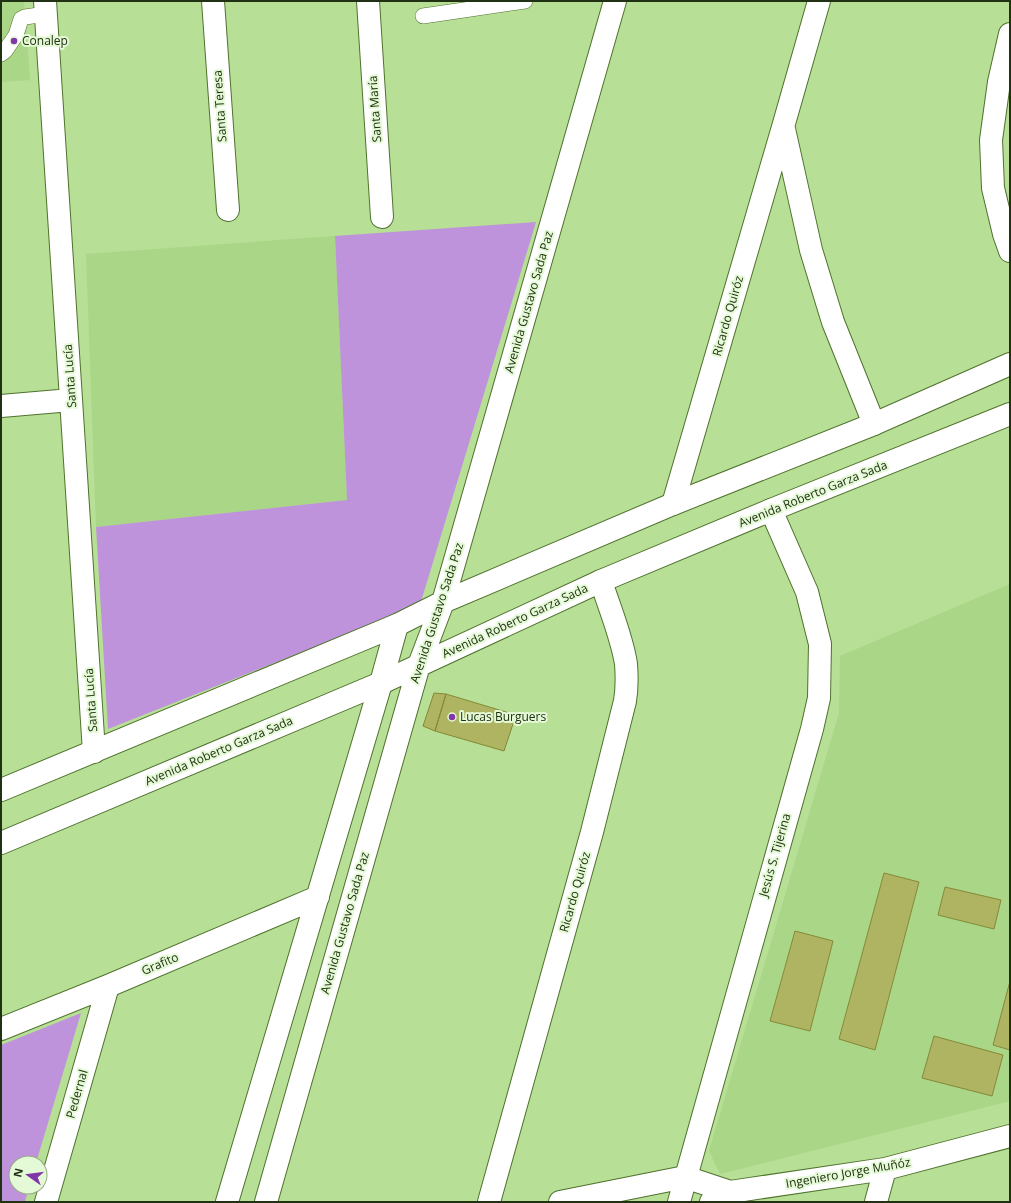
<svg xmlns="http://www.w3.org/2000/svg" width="1011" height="1203" font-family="'Open Sans',sans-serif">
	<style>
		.built { fill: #aad687 }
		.green { fill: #bf93db }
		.building { fill: #afb462; stroke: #858936 }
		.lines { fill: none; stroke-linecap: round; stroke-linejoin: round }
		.service-casing { stroke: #4f722d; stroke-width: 16 }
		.minor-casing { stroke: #4f722d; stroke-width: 24 }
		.tertiary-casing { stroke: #4f722d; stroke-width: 24 }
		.service { stroke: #fff; stroke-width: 15 }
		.minor { stroke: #fff; stroke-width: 22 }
		.tertiary { stroke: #fff; stroke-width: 22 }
		.poi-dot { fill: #8237a8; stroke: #e4f9d5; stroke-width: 1.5 }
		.labels { text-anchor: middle; stroke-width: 4; stroke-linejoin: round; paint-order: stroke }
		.poi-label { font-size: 12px; fill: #213113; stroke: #e4f9d5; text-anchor: start }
		.street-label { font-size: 12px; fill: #213113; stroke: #e4f9d5 }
	</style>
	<rect width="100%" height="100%" fill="#b7df96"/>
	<!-- built -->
	<path class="built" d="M 1,1 L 24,1 L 30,80 L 1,82 Z
		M 335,236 L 347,500 L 96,527 L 86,254 Z
		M 1010,584 L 1010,1101 L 720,1174 L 709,1151 L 839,713 L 840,656 Z"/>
	<!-- green -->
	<path class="green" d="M 536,222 L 420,605 L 108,729 L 96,527 L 347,500 L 335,236 Z
		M 81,1013 L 36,1163 L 16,1163 L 16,1187 L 29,1187 L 25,1202 L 1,1202 L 1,1045 Z"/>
	<!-- building -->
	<path class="building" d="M 434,693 L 446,694 L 435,731 L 423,726 Z
		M 446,694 L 516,715 L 504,751 L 435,731 Z
		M 884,873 L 919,882 L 875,1050 L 839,1039 Z
		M 945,887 L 1001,900 L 994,929 L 938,915 Z
		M 795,931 L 833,941 L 810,1031 L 770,1021 Z
		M 1010,981 L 1010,1050 L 993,1045 Z
		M 934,1036 L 1003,1055 L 992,1096 L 922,1078 Z"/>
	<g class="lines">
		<!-- service casing -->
		<g class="service-casing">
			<path id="service" d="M 423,16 L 525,1
				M 1,54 L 5,51 L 16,35 L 21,19 L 25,17 L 46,14"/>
		</g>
		<!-- minor casing -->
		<g class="minor-casing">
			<path id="minor" d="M 45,1 L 94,752
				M 213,1 L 228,210
				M 368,1 L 382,217
				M 1010,34 L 999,82 L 991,140 L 993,188 L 1004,234 L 1010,251
				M 784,129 L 811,250 L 833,322 L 874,424
				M 1,406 L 71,400
				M 673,504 L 783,127 L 819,1
				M 1,1029 L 108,986 L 318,897
				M 46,1202 L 108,986
				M 227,1202 L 381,683 L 397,625
				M 489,1202 L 592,832 L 625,701 C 627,689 627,677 626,664 C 622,637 609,607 601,581
				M 560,1202 L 685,1177 L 730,1192
				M 679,1202 L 812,729 L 819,698 L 820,644 L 807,592 L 771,510
				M 711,1202 L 730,1192 L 885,1169 L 1010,1136
				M 876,1202 L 885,1169"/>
		</g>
		<!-- tertiary casing -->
		<g class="tertiary-casing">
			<path id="tertiary" d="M 1,790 L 397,625 L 443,602 L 673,504 L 874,424 L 1010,364
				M 1,843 L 381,683 L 601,581 L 771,510 L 1010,414
				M 266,1202 L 419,665 L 443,602 L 615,1"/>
		</g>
		<!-- service -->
		<use href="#service" class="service"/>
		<!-- minor -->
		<use href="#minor" class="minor"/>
		<!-- tertiary -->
		<use href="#tertiary" class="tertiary"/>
	</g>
	<!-- markers -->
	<g class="poi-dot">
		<circle cx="14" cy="41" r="4"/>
		<circle cx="452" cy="717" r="4"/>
	</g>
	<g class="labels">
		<!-- poi labels -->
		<g class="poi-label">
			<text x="22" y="45">Conalep</text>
			<text x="460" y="721">Lucas Burguers</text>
		</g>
		<!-- street labels -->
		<g class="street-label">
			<text transform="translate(220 106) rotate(-94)" y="4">Santa Teresa</text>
			<text transform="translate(375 109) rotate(-94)" y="4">Santa María</text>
			<text transform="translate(529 302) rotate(-74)" y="4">Avenida Gustavo Sada Paz</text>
			<text transform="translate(728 316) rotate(-74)" y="4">Ricardo Quiróz</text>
			<text transform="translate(70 376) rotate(-94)" y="4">Santa Lucía</text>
			<text transform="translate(813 494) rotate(-22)" y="4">Avenida Roberto Garza Sada</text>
			<text transform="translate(437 613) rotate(-72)" y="4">Avenida Gustavo Sada Paz</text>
			<text transform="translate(515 621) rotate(-25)" y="4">Avenida Roberto Garza Sada</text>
			<text transform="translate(91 700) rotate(-94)" y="4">Santa Lucía</text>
			<text transform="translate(219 751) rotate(-23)" y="4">Avenida Roberto Garza Sada</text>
			<text transform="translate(775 855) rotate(-74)" y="4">Jesús S. Tijerina</text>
			<text transform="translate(575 892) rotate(-74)" y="4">Ricardo Quiróz</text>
			<text transform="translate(345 923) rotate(-74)" y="4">Avenida Gustavo Sada Paz</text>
			<text transform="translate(160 964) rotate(-23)" y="4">Grafito</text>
			<text transform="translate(77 1094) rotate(-74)" y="4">Pedernal</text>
			<text transform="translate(848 1173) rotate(-10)" y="4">Ingeniero Jorge Muñóz</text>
		</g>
	</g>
	<!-- border -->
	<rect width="1011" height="1203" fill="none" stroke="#213113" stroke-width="4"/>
	<!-- north arrow -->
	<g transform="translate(28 1175) rotate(284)"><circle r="19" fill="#e4f9d5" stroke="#96a987"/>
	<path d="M0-3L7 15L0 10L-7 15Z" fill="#8237a8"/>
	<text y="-6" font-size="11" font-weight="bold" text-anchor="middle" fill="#213113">N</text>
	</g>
</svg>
